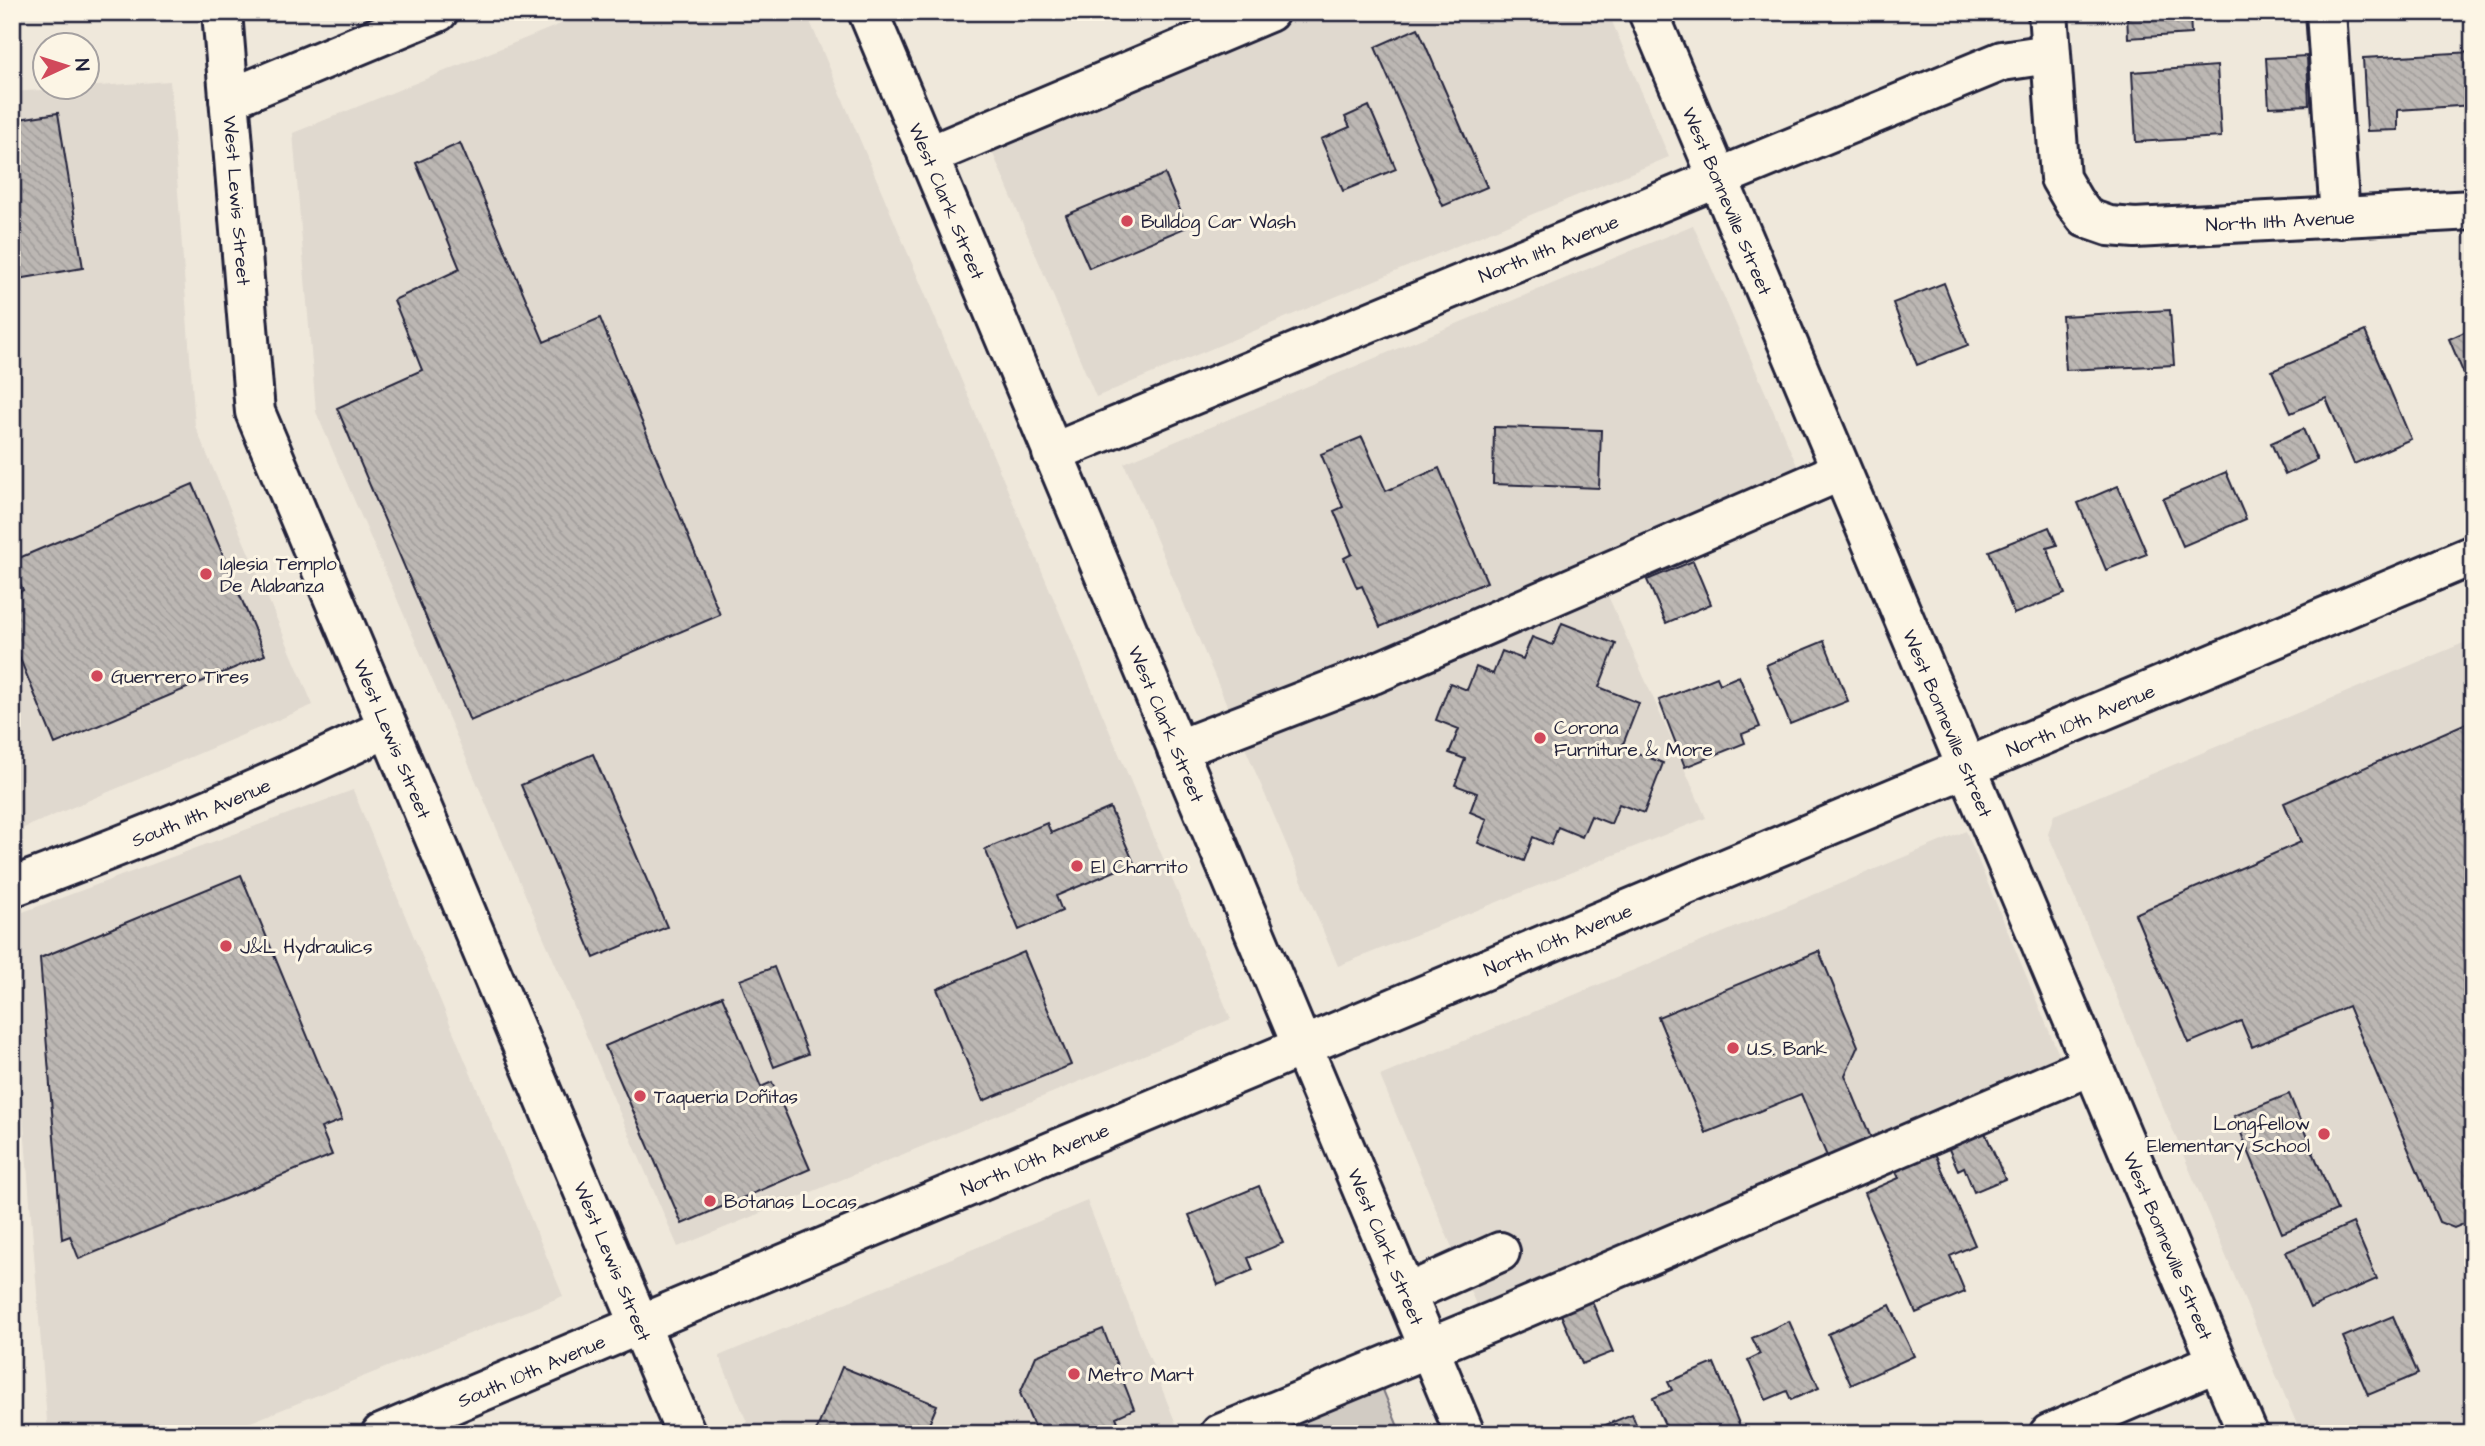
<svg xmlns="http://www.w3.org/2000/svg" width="2485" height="1446" font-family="'Architects Daughter',sans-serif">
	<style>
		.built { fill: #e0d9cf }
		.green { fill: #d1cbc3; stroke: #7a767f; stroke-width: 2 }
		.building { fill: url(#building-back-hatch); stroke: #22223b; stroke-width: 2 }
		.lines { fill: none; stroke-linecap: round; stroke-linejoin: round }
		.minor-casing { stroke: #22223b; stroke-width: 44 }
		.major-casing { stroke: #22223b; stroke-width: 44 }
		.minor { stroke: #fcf5e5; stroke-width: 38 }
		.major { stroke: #fcf5e5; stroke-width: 38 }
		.poi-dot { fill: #d1495b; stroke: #fcf5e5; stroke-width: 2.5 }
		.labels { text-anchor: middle; stroke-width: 6; stroke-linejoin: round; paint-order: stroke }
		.street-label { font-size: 19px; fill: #22223b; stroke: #fcf5e5 }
		.poi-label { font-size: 19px; fill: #22223b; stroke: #fcf5e5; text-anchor: start }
	</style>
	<defs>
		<pattern id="building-back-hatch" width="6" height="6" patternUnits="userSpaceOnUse" patternTransform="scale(1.75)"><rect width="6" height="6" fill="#bcb7b3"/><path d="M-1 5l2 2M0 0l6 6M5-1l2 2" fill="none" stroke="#a19d9b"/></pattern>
	</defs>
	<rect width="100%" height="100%" fill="#efe8db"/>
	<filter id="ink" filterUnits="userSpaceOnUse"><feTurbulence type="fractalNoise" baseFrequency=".0143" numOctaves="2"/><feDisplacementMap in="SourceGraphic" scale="14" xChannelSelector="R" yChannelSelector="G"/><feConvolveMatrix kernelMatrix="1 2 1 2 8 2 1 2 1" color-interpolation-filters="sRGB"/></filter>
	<g filter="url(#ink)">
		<!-- built -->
		<path class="built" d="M 590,12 L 806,12 L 1231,1019 L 678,1247 L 316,412 L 293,133 Z
			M 1267,12 L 1608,12 L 1669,157 L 1096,397 L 983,130 Z
			M 170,81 L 195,426 L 313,705 L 12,833 L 12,92 Z
			M 1693,225 L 1805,484 L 1598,573 L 1706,818 L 1338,966 L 1124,463 Z
			M 2473,639 L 2473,1434 L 2301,1434 L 2048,834 L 2054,815 Z
			M 353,790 L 563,1296 L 221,1434 L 48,1434 L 12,971 L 12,916 Z
			M 1966,831 L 2067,1074 L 1482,1319 L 1380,1076 Z
			M 1087,1201 L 1180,1434 L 752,1434 L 719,1356 Z"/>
		<!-- green -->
		<path class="green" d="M 1374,1368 L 1401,1434 L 1216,1434 Z"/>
		<!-- building -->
		<path class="building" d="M 2127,12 L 2190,12 L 2191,34 L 2128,38 Z
			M 1418,28 L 1487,187 L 1443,206 L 1375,47 Z
			M 2473,52 L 2473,105 L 2398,110 L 2398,130 L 2367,131 L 2363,58 Z
			M 2307,56 L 2309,105 L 2269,107 L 2266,58 Z
			M 2217,66 L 2221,137 L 2136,142 L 2132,72 Z
			M 1369,106 L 1396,169 L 1343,191 L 1321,139 L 1350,127 L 1345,117 Z
			M 58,113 L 83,268 L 12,280 L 12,120 Z
			M 460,143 L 544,342 L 600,318 L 720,615 L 470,721 L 337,408 L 422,370 L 394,300 L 460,269 L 416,163 Z
			M 1165,174 L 1187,227 L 1089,268 L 1066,215 Z
			M 1944,283 L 1968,345 L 1917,365 L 1893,303 Z
			M 2170,310 L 2174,365 L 2066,370 L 2062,316 Z
			M 2473,328 L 2473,390 L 2471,391 L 2449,339 Z
			M 2365,331 L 2411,439 L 2354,464 L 2326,398 L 2291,413 L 2272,371 Z
			M 1494,427 L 1601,430 L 1599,488 L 1493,484 Z
			M 2303,429 L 2317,460 L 2285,475 L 2271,443 Z
			M 1362,437 L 1386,491 L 1439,468 L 1487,582 L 1380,627 L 1362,586 L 1357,588 L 1344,558 L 1352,554 L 1334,511 L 1343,507 L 1321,454 Z
			M 2226,472 L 2246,519 L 2183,546 L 2163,499 Z
			M 193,484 L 265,655 L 55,744 L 20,659 L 12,632 L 12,596 L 23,590 L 12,566 L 12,561 Z
			M 2118,486 L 2147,554 L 2106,570 L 2078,503 Z
			M 2049,527 L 2057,545 L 2047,548 L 2065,594 L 2014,614 L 1989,551 Z
			M 1693,561 L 1711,604 L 1666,623 L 1647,580 Z
			M 1562,623 L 1616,644 L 1599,687 L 1639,703 L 1622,747 L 1663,763 L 1644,813 L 1619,804 L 1611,824 L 1591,816 L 1582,837 L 1558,827 L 1551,845 L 1533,837 L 1524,861 L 1478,843 L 1487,819 L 1470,812 L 1477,793 L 1455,785 L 1465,759 L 1449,753 L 1459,729 L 1436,720 L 1450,683 L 1467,690 L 1476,667 L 1493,674 L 1502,651 L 1523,659 L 1532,637 L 1553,645 Z
			M 1824,641 L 1848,701 L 1790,724 L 1766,665 Z
			M 1739,676 L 1760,727 L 1742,734 L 1745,743 L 1685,767 L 1659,700 L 1717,677 L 1720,684 Z
			M 2473,720 L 2473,1220 L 2454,1228 L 2439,1222 L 2348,1006 L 2252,1047 L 2241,1021 L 2189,1043 L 2135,914 L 2301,842 L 2284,803 Z
			M 593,754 L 667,927 L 594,958 L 521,785 Z
			M 1110,808 L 1134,863 L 1056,896 L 1062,911 L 1019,930 L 985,849 L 1047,823 L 1051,833 Z
			M 241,875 L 342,1120 L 321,1128 L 332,1155 L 79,1259 L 70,1236 L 62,1239 L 40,958 Z
			M 1819,951 L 1858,1046 L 1845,1075 L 1878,1155 L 1834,1173 L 1801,1094 L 1706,1133 L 1658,1017 Z
			M 1024,952 L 1071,1065 L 983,1101 L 937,989 Z
			M 774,967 L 808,1054 L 774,1067 L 740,980 Z
			M 722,996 L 761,1087 L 772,1082 L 810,1169 L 682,1224 L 605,1046 Z
			M 2289,1094 L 2337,1210 L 2282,1233 L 2234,1116 Z
			M 1984,1130 L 2005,1179 L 1974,1192 L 1964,1167 L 1958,1170 L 1948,1147 Z
			M 1934,1151 L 1975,1245 L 1950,1256 L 1965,1292 L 1916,1313 L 1864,1193 L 1899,1178 L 1894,1168 Z
			M 1259,1186 L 1283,1243 L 1248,1258 L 1253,1270 L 1218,1285 L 1189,1215 Z
			M 2353,1223 L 2377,1279 L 2310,1308 L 2286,1252 Z
			M 1590,1297 L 1613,1352 L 1582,1364 L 1559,1310 Z
			M 1890,1305 L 1914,1356 L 1851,1385 L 1828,1334 Z
			M 2393,1316 L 2418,1374 L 2368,1395 L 2343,1337 Z
			M 1789,1321 L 1819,1388 L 1791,1400 L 1787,1391 L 1766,1400 L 1748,1360 L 1760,1354 L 1752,1338 Z
			M 1103,1329 L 1134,1409 L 1116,1417 L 1123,1434 L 1037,1434 L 1020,1393 L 1036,1356 Z
			M 1714,1363 L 1740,1426 L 1721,1434 L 1669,1434 L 1653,1398 L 1672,1390 L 1668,1382 Z
			M 842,1367 L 937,1405 L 925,1434 L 815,1434 Z
			M 1632,1414 L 1640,1434 L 1584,1434 Z"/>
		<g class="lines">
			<!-- minor casing -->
			<g class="minor-casing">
				<g id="minor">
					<path id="s1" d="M 868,12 L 1465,1434"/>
					<path id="s2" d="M 1648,12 L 2248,1434"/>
					<path id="s3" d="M 2048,12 L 2060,178 L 2074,202 L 2086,218 L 2109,226 L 2135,228 L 2473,210"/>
					<path d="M 2326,12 L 2340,218"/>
					<path d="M 229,99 L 438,12"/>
					<path d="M 928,156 L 1269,12"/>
					<path id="s4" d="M 1052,453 L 2002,61 L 2050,54"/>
					<path d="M 1177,750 L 1373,674 L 1841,471"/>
					<path id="s5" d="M 12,887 C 139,840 265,788 387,728"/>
					<path d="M 1406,1294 L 1500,1252"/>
					<path id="s6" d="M 641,1324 L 2473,555"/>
					<path d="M 1220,1434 L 1494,1321 L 2092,1065"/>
					<path d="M 2049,1434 L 2217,1362"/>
				</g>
			</g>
			<!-- major casing -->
			<g class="major-casing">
				<g id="major">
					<path id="s7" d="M 222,12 L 255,412 L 686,1434"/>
					<path id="s8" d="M 381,1434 L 641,1324"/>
				</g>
			</g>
			<!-- minor -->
			<use href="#minor" class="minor"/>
			<!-- major -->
			<use href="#major" class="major"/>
		</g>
	</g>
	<!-- markers -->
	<g class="poi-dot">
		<circle cx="1127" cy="221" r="7"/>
		<circle cx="206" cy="574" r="7"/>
		<circle cx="97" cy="676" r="7"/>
		<circle cx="1540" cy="738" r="7"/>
		<circle cx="1077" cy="866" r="7"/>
		<circle cx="226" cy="946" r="7"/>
		<circle cx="1733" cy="1048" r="7"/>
		<circle cx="640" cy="1096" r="7"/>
		<circle cx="2324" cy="1134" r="7"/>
		<circle cx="710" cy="1201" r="7"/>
		<circle cx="1074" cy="1374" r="7"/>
	</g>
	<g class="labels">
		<!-- street labels -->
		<g class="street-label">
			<text dy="7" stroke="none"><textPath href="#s7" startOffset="189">West Lewis Street</textPath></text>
			<text dy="7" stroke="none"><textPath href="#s1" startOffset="205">West Clark Street</textPath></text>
			<text dy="7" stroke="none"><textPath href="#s2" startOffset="205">West Bonneville Street</textPath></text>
			<text dy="7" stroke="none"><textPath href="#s3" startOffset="410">North 11th Avenue</textPath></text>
			<text dy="7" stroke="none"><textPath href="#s4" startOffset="537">North 11th Avenue</textPath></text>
			<text dy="7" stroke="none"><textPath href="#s6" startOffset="1561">North 10th Avenue</textPath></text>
			<text dy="7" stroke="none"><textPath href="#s1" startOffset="772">West Clark Street</textPath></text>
			<text dy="7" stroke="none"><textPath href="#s2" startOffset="772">West Bonneville Street</textPath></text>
			<text dy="7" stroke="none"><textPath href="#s7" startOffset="756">West Lewis Street</textPath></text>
			<text dy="7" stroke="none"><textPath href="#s5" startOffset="203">South 11th Avenue</textPath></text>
			<text dy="7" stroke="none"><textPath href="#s6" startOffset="994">North 10th Avenue</textPath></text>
			<text dy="7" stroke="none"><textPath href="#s6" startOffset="427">North 10th Avenue</textPath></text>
			<text dy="7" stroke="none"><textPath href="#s1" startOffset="1339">West Clark Street</textPath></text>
			<text dy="7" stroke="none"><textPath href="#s2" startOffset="1339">West Bonneville Street</textPath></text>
			<text dy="7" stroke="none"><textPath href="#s7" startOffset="1323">West Lewis Street</textPath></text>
			<text dy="7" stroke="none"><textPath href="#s8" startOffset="163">South 10th Avenue</textPath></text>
		</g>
		<!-- poi labels -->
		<g class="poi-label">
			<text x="1141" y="228">Bulldog Car Wash</text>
			<text x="220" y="570">Iglesia Templo<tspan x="220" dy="22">De Alabanza</tspan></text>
			<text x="111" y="683">Guerrero Tires</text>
			<text x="1554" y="734">Corona<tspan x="1554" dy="22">Furniture &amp; More</tspan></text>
			<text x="1091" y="873">El Charrito</text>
			<text x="240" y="953">J&amp;L Hydraulics</text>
			<text x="1747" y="1055">U.S. Bank</text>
			<text x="654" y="1103">Taqueria Doñitas</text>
			<text x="2310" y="1130" text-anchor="end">Longfellow<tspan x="2310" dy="22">Elementary School</tspan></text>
			<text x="724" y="1208">Botanas Locas</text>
			<text x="1088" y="1381">Metro Mart</text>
		</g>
	</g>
	<!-- margin -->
	<rect width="2485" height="1446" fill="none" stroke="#fcf5e5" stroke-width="42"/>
	<rect x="21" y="21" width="2443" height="1404" fill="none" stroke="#22223b" stroke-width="2.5" filter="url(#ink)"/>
	<!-- north arrow -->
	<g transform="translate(66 66) rotate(86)"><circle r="33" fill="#fcf5e5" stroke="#a5a1a1" stroke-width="2"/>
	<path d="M0-5L12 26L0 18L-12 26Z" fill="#d1495b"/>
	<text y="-10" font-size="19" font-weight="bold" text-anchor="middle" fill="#22223b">N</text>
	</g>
</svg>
